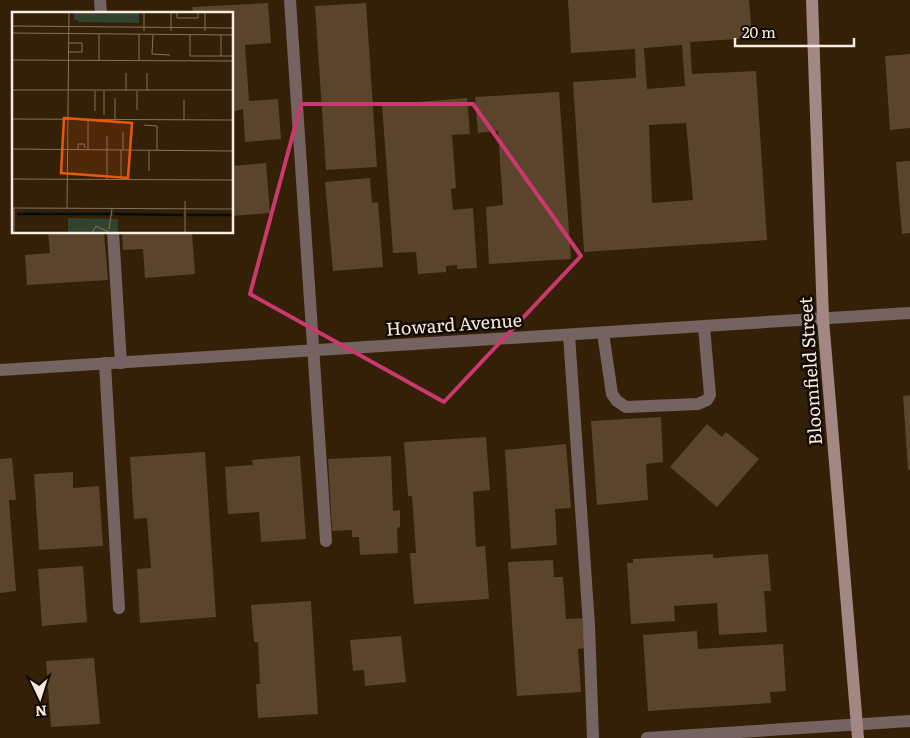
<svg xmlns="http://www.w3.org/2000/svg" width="910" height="738" font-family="Literata,serif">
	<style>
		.building { fill: #5a442b; fill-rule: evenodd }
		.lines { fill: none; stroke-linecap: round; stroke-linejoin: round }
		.lane { stroke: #746361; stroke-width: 12 }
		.street { stroke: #746361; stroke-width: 12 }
		.secondary { stroke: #a28783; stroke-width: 12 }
		.marked { fill: none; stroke: #ca386f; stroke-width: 4; stroke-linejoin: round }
		.labels { text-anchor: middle; stroke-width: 5; stroke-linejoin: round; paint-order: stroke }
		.street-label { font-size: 18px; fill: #f9ecde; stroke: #140c04 }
		.inset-river { fill: none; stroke: #000e0e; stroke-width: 2.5 }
		.inset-road { fill: none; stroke: #82725d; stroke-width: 1 }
		.view { fill: #e8590c; fill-opacity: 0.15; stroke: #e8590c; stroke-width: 2.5 }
		.inset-edge { fill: none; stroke: #f9ecde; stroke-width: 2.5 }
	</style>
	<rect width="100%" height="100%" fill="#332007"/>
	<!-- building -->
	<path class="building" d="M 568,0 L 749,0 L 752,38 L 690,42 L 692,74 L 756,71 L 767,240 L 584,252 L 573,82 L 636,78 L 635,49 L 571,53 ZM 682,45 L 685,86 L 647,89 L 644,48 ZM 686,123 L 693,200 L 652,203 L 649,125 Z
		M 268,3 L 271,43 L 245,45 L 249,101 L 278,99 L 281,139 L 245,142 L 243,109 L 232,112 L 232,14 L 193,14 L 192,7 Z
		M 366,3 L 377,167 L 326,170 L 315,6 Z
		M 910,54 L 910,128 L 890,130 L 885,56 Z
		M 559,92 L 571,259 L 489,264 L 486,207 L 503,205 L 498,131 L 478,133 L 475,97 Z
		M 467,98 L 470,134 L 452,135 L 456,188 L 451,189 L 453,210 L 473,208 L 477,268 L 457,269 L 457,265 L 446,266 L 446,272 L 418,274 L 416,252 L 393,253 L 382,105 Z
		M 910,161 L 910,233 L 902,234 L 896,162 Z
		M 266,163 L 270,213 L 232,216 L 232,166 Z
		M 370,178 L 372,203 L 378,202 L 383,267 L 333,271 L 325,182 Z
		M 48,232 L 104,232 L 108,280 L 27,285 L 25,255 L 50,253 Z
		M 122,232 L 192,232 L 195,274 L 145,278 L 143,249 L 123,250 Z
		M 910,395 L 910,470 L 908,470 L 903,396 Z
		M 661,417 L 663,462 L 646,464 L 648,500 L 597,505 L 591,421 Z
		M 707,424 L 722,437 L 726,432 L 759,459 L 717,507 L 670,467 Z
		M 486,437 L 490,490 L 473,492 L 476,547 L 485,546 L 489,599 L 414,604 L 410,553 L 416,553 L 412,496 L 408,496 L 404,442 Z
		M 566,444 L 571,508 L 555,509 L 557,545 L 511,549 L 505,450 Z
		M 205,452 L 216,617 L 140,623 L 137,569 L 151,568 L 147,518 L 134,519 L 130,457 Z
		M 300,456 L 306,539 L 261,542 L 259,512 L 228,514 L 225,467 L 253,465 L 252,460 Z
		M 391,456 L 393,511 L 400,510 L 400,527 L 397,528 L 398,553 L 360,555 L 359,537 L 352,537 L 352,530 L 332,531 L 328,459 Z
		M 12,458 L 16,500 L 9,500 L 16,591 L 0,593 L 0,459 Z
		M 73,472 L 73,488 L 99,486 L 103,546 L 39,550 L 34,474 Z
		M 713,554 L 713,558 L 768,554 L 771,591 L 764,591 L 767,632 L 719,635 L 717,603 L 674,606 L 675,621 L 631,624 L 627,563 L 633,563 L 633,559 Z
		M 553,560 L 554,577 L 563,577 L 566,619 L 584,618 L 585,648 L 578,649 L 581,692 L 517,696 L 508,562 Z
		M 83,566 L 87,622 L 42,626 L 38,569 Z
		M 311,601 L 318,714 L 258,718 L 256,684 L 260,684 L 258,642 L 254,642 L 251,605 Z
		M 697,631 L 698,649 L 783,644 L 786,691 L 770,692 L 771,703 L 648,711 L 643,635 Z
		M 401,636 L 406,682 L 365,686 L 364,670 L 353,671 L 350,640 Z
		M 94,658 L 100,724 L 51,727 L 46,661 Z"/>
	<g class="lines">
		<!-- lane -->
		<path class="lane" d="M 100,0 L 101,14
			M 290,0 L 326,541
			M 113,232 L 121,363
			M 603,333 L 612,394 L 617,401 L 626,407 L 698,404 L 707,400 L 710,395 L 704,327
			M 569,335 L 589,625 L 593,738
			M 105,363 L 119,608
			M 647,738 L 910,721"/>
		<!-- street -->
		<path class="street" d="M 0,370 L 910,313"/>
		<!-- secondary -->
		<path class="secondary" d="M 812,0 L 823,319 L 858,738"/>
	</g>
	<!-- marked area -->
	<path class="marked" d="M 301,104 L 473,104 L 581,256 L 444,402 L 250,294 Z"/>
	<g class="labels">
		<!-- street labels -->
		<g class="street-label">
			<text transform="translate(454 325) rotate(-4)" y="6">Howard Avenue</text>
			<text transform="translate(811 371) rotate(-94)" y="6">Bloomfield Street</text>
		</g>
	</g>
	<!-- overview -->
	<g transform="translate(12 12)">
		<rect width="221" height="221" fill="#332007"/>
		<path d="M 62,0 L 127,0 L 127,11 L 68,10 L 62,7 ZM 56,206 L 106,207 L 106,221 L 56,221 Z" fill="#31432e"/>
		<path class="inset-river" d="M 5,202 L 98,202M 102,202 L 171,203M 175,203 L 222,203"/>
		<path class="inset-road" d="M 132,0 L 132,19M 159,0 L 159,19M 165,0 L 165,6 L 186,6 L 186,0M 0,14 L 222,16M 193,19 L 193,0M 0,21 L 222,23M 127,22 L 127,49M 141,23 L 140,42 L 158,43M 178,23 L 178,44 L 222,44M 56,40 L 70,40 L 70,31 L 56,31M 209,44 L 209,23M 0,48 L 222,49M 87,48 L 87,22M 114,61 L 114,79M 135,61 L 135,79M 0,78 L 222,78M 92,79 L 92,103M 125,79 L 125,98M 172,88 L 172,108M 83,99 L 83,79M 0,107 L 222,108M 103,107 L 103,86M 132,113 L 145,114 L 145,138M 95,124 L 95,167M 0,137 L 222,139M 66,138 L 66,132 L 72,132 L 73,136M 76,138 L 76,107M 111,138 L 111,120M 137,159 L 137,138M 0,167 L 222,168M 109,167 L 109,138M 173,189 L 173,221M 0,196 L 222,197M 55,196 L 57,0M 97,217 L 100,197M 2,221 L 2,196M 80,221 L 84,214 L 99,221"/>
		<path class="view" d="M 52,106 L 120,111 L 116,166 L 49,161 Z"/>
		<rect width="221" height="221" class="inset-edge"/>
	</g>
	<!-- north arrow -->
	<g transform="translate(40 698) rotate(176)" stroke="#140c04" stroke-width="4" paint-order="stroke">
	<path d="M0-4L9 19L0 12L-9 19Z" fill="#f9ecde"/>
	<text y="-8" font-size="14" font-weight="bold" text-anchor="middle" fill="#f9ecde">N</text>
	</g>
	<!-- scale -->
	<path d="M735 38v8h119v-8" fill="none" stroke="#f9ecde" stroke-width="2.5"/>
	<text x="742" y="38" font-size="15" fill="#f9ecde" stroke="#140c04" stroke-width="4" paint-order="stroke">20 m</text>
</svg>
